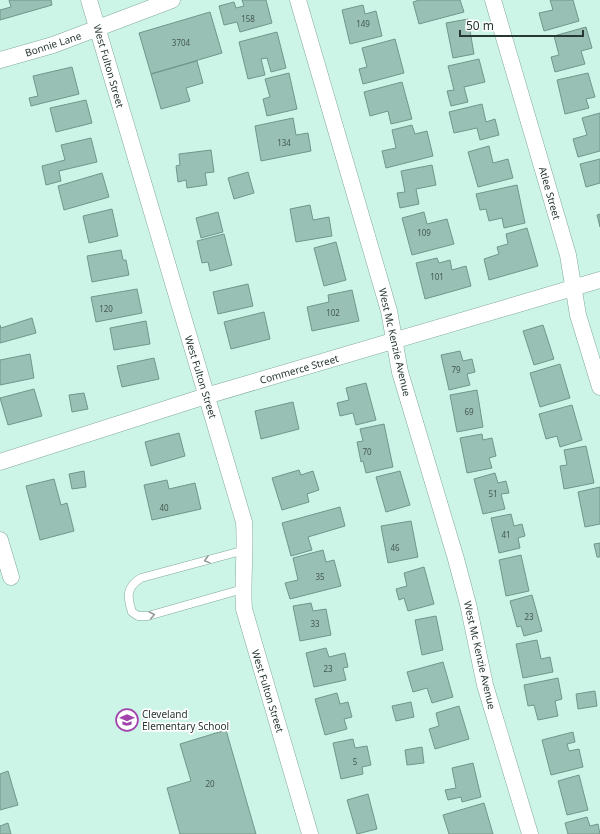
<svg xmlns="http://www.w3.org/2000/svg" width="600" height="834" font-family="'Noto Sans',sans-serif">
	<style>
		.building { fill: #99c0b4; stroke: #71968b }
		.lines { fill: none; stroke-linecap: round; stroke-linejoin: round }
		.lane-casing { stroke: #82a89c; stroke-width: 9 }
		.street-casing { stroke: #82a89c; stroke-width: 17 }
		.lane { stroke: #fff; stroke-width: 8 }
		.street { stroke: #fff; stroke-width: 16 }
		.oneway { stroke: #939b98 }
		.labels { text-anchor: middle; stroke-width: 3.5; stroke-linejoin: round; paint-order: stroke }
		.number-label { font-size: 8px; fill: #445952 }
		.street-label { font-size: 10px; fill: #273732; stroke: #fff }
		.poi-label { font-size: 10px; fill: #273732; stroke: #fff; text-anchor: start }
	</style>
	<rect width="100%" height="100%" fill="#ccf5e8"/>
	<!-- building -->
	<path class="building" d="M 9,0 L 51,0 L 52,5 L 0,20 L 0,10 L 11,7 Z
		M 242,0 L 266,0 L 272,23 L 240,32 L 237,22 L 224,25 L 219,6 L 234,2 L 236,8 L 244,6 Z
		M 419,0 L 460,0 L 464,12 L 419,24 L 413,2 Z
		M 550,0 L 573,0 L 579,21 L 544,31 L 539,13 L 553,10 Z
		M 363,5 L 365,14 L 376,11 L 382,36 L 350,44 L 342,10 Z
		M 210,12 L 222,53 L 151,74 L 139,33 Z
		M 468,19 L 474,54 L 453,58 L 446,23 Z
		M 586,27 L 592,48 L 581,51 L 585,64 L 555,72 L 551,57 L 559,55 L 554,36 Z
		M 277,32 L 286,68 L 271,72 L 267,58 L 261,59 L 265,75 L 248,79 L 239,42 Z
		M 395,39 L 404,73 L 363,84 L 359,69 L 367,67 L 362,48 Z
		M 479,59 L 485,82 L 464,87 L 468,102 L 451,106 L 447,91 L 454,90 L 448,66 Z
		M 197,61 L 203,83 L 186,88 L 190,101 L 161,109 L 151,74 Z
		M 72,67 L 79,94 L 31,106 L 29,98 L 38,96 L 33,76 Z
		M 289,73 L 297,109 L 267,116 L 263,99 L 270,97 L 265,79 Z
		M 588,73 L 595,97 L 586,99 L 589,108 L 565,114 L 557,80 Z
		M 402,82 L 412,119 L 391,124 L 388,111 L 370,116 L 364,92 Z
		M 86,100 L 92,123 L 56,132 L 50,108 Z
		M 482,104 L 486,122 L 495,119 L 499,135 L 480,140 L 477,128 L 454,133 L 449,112 Z
		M 600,113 L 600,151 L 578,157 L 573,139 L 587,135 L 582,118 Z
		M 293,118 L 296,135 L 308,133 L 311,151 L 261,161 L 255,126 Z
		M 412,125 L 415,134 L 427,131 L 433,156 L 386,168 L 382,151 L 396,148 L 392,130 Z
		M 91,138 L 97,162 L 59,171 L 61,181 L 46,185 L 42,166 L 65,160 L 61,145 Z
		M 489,146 L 493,163 L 508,159 L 513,178 L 478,187 L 468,152 Z
		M 211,150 L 214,172 L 205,173 L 207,185 L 187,188 L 186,180 L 178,182 L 176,166 L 180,165 L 179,154 Z
		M 600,159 L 600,183 L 586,187 L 580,164 Z
		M 432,165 L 436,185 L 416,189 L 419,204 L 400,208 L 397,193 L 405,192 L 401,171 Z
		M 248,172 L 254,193 L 234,199 L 228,178 Z
		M 102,173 L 109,197 L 64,210 L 58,186 Z
		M 517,185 L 525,223 L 504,228 L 502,218 L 489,221 L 486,209 L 480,210 L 476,194 Z
		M 310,205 L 313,220 L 329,217 L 332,236 L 296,242 L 290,209 Z
		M 112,209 L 118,236 L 89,243 L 83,216 Z
		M 218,212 L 223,232 L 201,238 L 196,218 Z
		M 424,212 L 427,224 L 447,219 L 454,244 L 412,255 L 402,218 Z
		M 600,214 L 600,227 L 597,215 Z
		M 527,228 L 538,266 L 489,280 L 484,259 L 499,254 L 497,247 L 508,244 L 506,234 Z
		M 224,234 L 232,265 L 210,271 L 208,262 L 202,263 L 197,241 Z
		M 336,242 L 346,280 L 324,286 L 314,248 Z
		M 121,250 L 123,260 L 126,260 L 129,275 L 92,282 L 87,256 Z
		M 437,258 L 439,263 L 450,260 L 452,270 L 466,266 L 471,286 L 425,299 L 416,263 Z
		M 248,284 L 253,306 L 218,314 L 213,292 Z
		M 137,289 L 142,313 L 96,322 L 91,297 Z
		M 352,290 L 359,321 L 312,331 L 307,307 L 329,302 L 328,295 Z
		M 264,312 L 270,339 L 231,349 L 224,322 Z
		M 32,318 L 36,333 L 0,343 L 0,325 L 1,328 Z
		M 146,321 L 150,344 L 114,350 L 110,328 Z
		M 543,325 L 554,359 L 534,365 L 523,331 Z
		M 460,351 L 463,361 L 472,359 L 475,372 L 467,374 L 470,385 L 449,390 L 441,355 Z
		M 30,354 L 34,378 L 0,385 L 0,360 Z
		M 154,358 L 159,379 L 122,387 L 117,366 Z
		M 560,364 L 570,398 L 540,407 L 530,373 Z
		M 366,383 L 376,420 L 356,425 L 353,413 L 340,416 L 337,403 L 349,400 L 346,388 Z
		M 34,389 L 42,416 L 8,425 L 0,398 Z
		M 477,390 L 483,427 L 457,432 L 450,395 Z
		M 84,393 L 88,409 L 72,412 L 69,395 Z
		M 293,402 L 299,429 L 261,439 L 255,411 Z
		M 572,405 L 582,440 L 560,447 L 557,436 L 546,439 L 539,414 Z
		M 384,424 L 393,467 L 366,473 L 363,461 L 361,462 L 357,442 L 363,441 L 360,429 Z
		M 179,433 L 185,456 L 151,466 L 145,442 Z
		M 482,434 L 483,440 L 492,438 L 496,456 L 489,458 L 492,468 L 467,473 L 460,438 Z
		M 586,446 L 594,483 L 564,489 L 560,466 L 567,465 L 564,450 Z
		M 299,470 L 301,475 L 313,471 L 319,490 L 307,494 L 309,502 L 282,510 L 272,478 Z
		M 84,471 L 86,487 L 72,489 L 69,474 Z
		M 400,471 L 410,505 L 386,512 L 376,477 Z
		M 495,473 L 498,483 L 506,481 L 509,493 L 501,494 L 505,509 L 483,514 L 474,479 Z
		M 54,479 L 61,505 L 67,503 L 74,531 L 40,540 L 26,486 Z
		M 167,480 L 169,489 L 195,483 L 201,509 L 152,520 L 144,485 Z
		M 600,487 L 600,524 L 585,527 L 578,492 Z
		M 340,507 L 345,526 L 308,537 L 312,550 L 291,556 L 282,523 Z
		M 511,514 L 514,526 L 522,524 L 525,536 L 518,538 L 520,548 L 499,553 L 491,518 Z
		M 411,521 L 418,557 L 388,563 L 381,526 Z
		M 600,543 L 600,557 L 597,557 L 594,544 Z
		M 323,550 L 326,562 L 334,560 L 341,586 L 290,599 L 285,583 L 298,580 L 293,558 Z
		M 521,555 L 529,591 L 506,596 L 499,560 Z
		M 424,567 L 434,604 L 408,611 L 404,598 L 399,600 L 396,589 L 407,586 L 404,573 Z
		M 532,595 L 542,631 L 524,636 L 521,626 L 517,627 L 510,601 Z
		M 311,603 L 313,611 L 326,609 L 331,635 L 300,641 L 293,606 Z
		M 436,616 L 443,650 L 422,655 L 415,620 Z
		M 537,640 L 541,659 L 550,657 L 553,672 L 523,678 L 516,644 Z
		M 326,648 L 329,657 L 345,653 L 348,667 L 343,668 L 346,680 L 314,687 L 306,653 Z
		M 443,662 L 453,697 L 432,703 L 427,688 L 413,692 L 407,672 Z
		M 558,678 L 562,699 L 555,701 L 558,716 L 538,720 L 534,705 L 528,706 L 524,685 Z
		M 595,691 L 597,706 L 578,709 L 576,694 Z
		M 337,693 L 340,704 L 348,702 L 352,717 L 344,719 L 347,729 L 325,735 L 315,699 Z
		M 411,702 L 414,717 L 396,721 L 392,706 Z
		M 459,706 L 469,739 L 435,749 L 429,729 L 439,726 L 436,713 Z
		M 226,730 L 256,834 L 180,834 L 167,788 L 191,781 L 180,744 Z
		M 573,732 L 575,742 L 567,744 L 569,751 L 579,749 L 583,767 L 551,775 L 542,740 Z
		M 353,739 L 355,748 L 367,746 L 371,765 L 362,767 L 363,774 L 341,779 L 333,743 Z
		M 422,747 L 424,763 L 407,765 L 405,750 Z
		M 473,763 L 481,797 L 462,802 L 461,797 L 448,800 L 445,790 L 456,788 L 452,768 Z
		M 8,771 L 18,805 L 0,810 L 0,774 Z
		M 579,775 L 588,810 L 567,815 L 558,781 Z
		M 368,794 L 377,829 L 357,834 L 347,800 Z
		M 484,803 L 493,834 L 449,834 L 443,815 Z
		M 587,817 L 590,826 L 598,824 L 600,834 L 568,834 L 565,823 Z
		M 8,823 L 11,834 L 0,834 L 0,826 Z"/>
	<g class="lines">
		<!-- lane casing -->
		<g class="lane-casing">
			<path id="lane" d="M 243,589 L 148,616 L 138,616 L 132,612 C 127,597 126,587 141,578 L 245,550"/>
		</g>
		<!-- street casing -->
		<g class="street-casing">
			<path id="street" d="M 89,0 L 244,522 C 246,551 242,580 244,609 L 310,834
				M 298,0 L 389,311 L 400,372 L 456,559 L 468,604 L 485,685 L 530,834
				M 493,0 L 568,255 L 578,315 L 600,387
				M 0,60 L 53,45 L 172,0
				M 0,462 L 206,396 L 600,280
				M 0,540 L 11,577"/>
		</g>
		<!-- lane -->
		<use href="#lane" class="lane"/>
		<!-- street -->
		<use href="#street" class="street"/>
	</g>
	<!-- one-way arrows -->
	<defs><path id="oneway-chevron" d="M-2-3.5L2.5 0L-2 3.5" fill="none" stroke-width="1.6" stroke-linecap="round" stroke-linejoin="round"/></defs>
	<g class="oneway">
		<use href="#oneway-chevron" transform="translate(207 560) rotate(165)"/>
		<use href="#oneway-chevron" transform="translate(152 615) rotate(-11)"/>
	</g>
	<!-- icons -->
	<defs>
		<g id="school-ring" transform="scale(1.15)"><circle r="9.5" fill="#fff" stroke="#a243ab" stroke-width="1.5"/><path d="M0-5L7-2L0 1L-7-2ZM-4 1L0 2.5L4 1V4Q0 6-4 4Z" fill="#a243ab"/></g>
	</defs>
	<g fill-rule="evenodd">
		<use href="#school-ring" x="127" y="720"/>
	</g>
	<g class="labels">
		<!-- number labels -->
		<g class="number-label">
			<text x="248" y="22">158</text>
			<text x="363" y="27">149</text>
			<text x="181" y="46">3704</text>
			<text x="284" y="146">134</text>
			<text x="424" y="236">109</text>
			<text x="437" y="280">101</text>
			<text x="106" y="312">120</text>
			<text x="333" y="316">102</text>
			<text x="456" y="373">79</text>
			<text x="469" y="415">69</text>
			<text x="367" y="455">70</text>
			<text x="493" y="497">51</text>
			<text x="164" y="511">40</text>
			<text x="506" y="538">41</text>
			<text x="395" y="551">46</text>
			<text x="320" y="580">35</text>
			<text x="529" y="620">23</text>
			<text x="315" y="627">33</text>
			<text x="328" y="672">23</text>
			<text x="355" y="765">5</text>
			<text x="210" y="787">20</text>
		</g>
		<!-- street labels -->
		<g class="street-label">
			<text transform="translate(53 44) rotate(-18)" y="4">Bonnie Lane</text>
			<text transform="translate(109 66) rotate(74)" y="4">West Fulton Street</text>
			<text transform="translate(550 193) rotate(74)" y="4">Atlee Street</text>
			<text transform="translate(395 342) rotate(77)" y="4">West Mc Kenzie Avenue</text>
			<text transform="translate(299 369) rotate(-16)" y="4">Commerce Street</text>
			<text transform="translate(201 377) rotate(73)" y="4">West Fulton Street</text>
			<text transform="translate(480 655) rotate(77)" y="4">West Mc Kenzie Avenue</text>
			<text transform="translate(268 691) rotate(73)" y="4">West Fulton Street</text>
		</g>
		<!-- poi labels -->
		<g class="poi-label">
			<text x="142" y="718">Cleveland<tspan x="142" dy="12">Elementary School</tspan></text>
		</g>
	</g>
	<!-- scale -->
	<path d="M460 30v6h123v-6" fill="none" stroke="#273732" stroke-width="2"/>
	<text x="466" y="30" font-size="12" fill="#273732" stroke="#ffffff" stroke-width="3" paint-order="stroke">50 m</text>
</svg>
